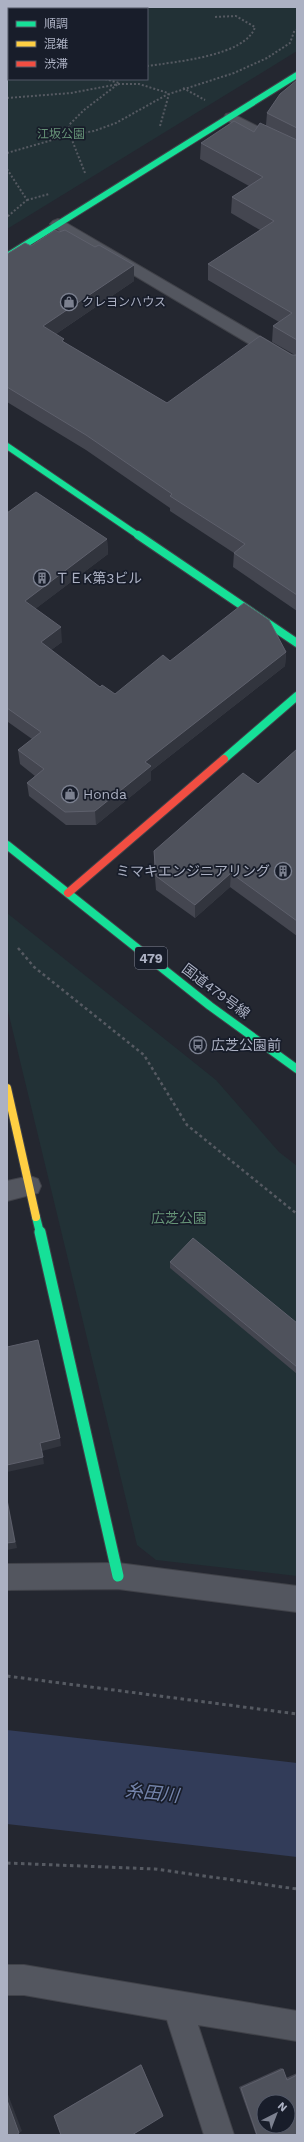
<svg xmlns="http://www.w3.org/2000/svg" width="304" height="2142" font-family="'Work Sans','Noto Sans JP',sans-serif">
	<style>
		.green { fill: #223136; fill-rule: evenodd }
		.lines { fill: none; stroke-linecap: round; stroke-linejoin: round }
		.river { fill: #323c59; fill-rule: evenodd }
		.street-casing { stroke: #404249; stroke-width: 2 }
		.fast-far2-casing { stroke: #404249; stroke-width: 8 }
		.fast-far1-casing { stroke: #404249; stroke-width: 10 }
		.fast-casing { stroke: #404249; stroke-width: 13 }
		.slow-casing { stroke: #404249; stroke-width: 10 }
		.jam-casing { stroke: #404249; stroke-width: 10 }
		.path-far2 { stroke: #565a62; stroke-width: 2; stroke-dasharray: 2 2; stroke-linecap: butt }
		.path-far1 { stroke: #565a62; stroke-width: 2.5; stroke-dasharray: 3 3; stroke-linecap: butt }
		.path { stroke: #565a62; stroke-width: 3; stroke-dasharray: 3.5 3.5; stroke-linecap: butt }
		.street { fill: #53565f; fill-rule: evenodd }
		.fast-far2 { stroke: #16e098; stroke-width: 6 }
		.fast-far1 { stroke: #16e098; stroke-width: 8 }
		.fast { stroke: #16e098; stroke-width: 11 }
		.slow { stroke: #ffcf43; stroke-width: 8 }
		.jam { stroke: #f24e42; stroke-width: 8 }
		.wall { fill: #444650 }
		.shaded-wall { fill: #32353e }
		.building { fill: #4f525c; stroke: #5e606c; fill-rule: evenodd }
		.labels { text-anchor: middle; stroke-width: 3.5; stroke-linejoin: round; paint-order: stroke }
		.far-park-label { font-size: 12px; fill: #659276; stroke: #181d2a }
		.far-poi-label { font-size: 12px; fill: #acb1c3; stroke: #181d2a; text-anchor: start }
		.shield { fill: #181d2a; stroke: #808595; stroke-width: 1 }
		.shield-label { font-size: 13px; font-weight: bold; fill: #acb1c3 }
		.poi-label { font-size: 14px; fill: #acb1c3; stroke: #181d2a; text-anchor: start }
		.street-label { font-size: 14px; fill: #acb1c3; stroke: #181d2a }
		.park-label { font-size: 14px; fill: #659276; stroke: #181d2a }
		.near-water-label { font-size: 18px; font-style: italic; fill: #7484ab; stroke: #181d2a }
	</style>
	<rect width="100%" height="100%" fill="#242730"/>
	<!-- green -->
	<path class="green" d="M 7,7 L 297,7 L 297,51 L 7,229 ZM 9,9 L 147,9 L 147,79 L 9,79 Z
		M 7,913 L 216,1080 L 279,1152 L 297,1166 L 297,1576 L 156,1560 L 137,1545 L 7,1007 Z"/>
	<g class="lines">
		<!-- river -->
		<path class="river" d="M 7,1730 L 297,1763 L 297,1857 L 7,1824 Z"/>
		<!-- street casing -->
		<g class="street-casing">
			<path id="street" d="M 231,113 L 297,146 L 297,156 L 226,120 L 224,117 L 226,114 Z
				M 58,219 L 63,221 L 297,358 L 297,370 L 291,369 L 53,227 L 50,224 L 53,221 Z
				M 30,1176 L 38,1179 L 41,1186 L 38,1193 L 7,1201 L 7,1181 Z
				M 118,1563 L 297,1586 L 297,1612 L 118,1589 L 7,1590 L 7,1564 Z
				M 7,1965 L 24,1965 L 297,2011 L 297,2041 L 198,2025 L 234,2135 L 204,2135 L 167,2020 L 24,1995 L 7,1995 Z"/>
		</g>
		<!-- fast-far2 casing -->
		<g class="fast-far2-casing">
			<path id="fast-far2" d="M 7,256 L 297,75
				M 7,446 L 139,536"/>
		</g>
		<!-- fast-far1 casing -->
		<g class="fast-far1-casing">
			<path id="fast-far1" d="M 138,535 L 297,643
				M 224,759 L 297,696
				M 7,845 L 210,1006 L 297,1069
				M 36,1217 L 40,1233"/>
		</g>
		<!-- fast casing -->
		<g class="fast-casing">
			<path id="fast" d="M 40,1232 L 118,1576"/>
		</g>
		<!-- slow casing -->
		<g class="slow-casing">
			<path id="slow" d="M 7,1088 L 36,1217"/>
		</g>
		<!-- jam casing -->
		<g class="jam-casing">
			<path id="jam" d="M 68,893 L 224,759"/>
		</g>
		<!-- path-far2 -->
		<path class="path-far2" d="M 7,64 L 9,65
			M 147,66 C 174,62 246,56 255,27 L 236,16 L 214,17
			M 105,79 L 119,83
			M 183,88 L 205,100
			M 7,98 L 71,93 L 119,84 L 139,84 L 168,93
			M 160,126 L 169,94 L 234,73 L 267,58 L 290,43 L 295,29
			M 7,153 L 70,135 L 94,131 L 116,123 L 168,94
			M 7,169 L 27,200 L 7,217
			M 85,173 L 70,135 L 69,125 L 84,110 L 118,84
			M 27,200 L 49,194"/>
		<!-- path-far1 -->
		<path class="path-far1" d="M 18,948 L 34,967 L 144,1055 L 187,1125 L 297,1214"/>
		<!-- path -->
		<path class="path" d="M 7,1676 L 297,1714
			M 7,1863 L 155,1869 L 297,1889"/>
		<!-- street -->
		<use href="#street" class="street"/>
		<!-- fast-far2 -->
		<use href="#fast-far2" class="fast-far2"/>
		<!-- fast-far1 -->
		<use href="#fast-far1" class="fast-far1"/>
		<!-- fast -->
		<use href="#fast" class="fast"/>
		<!-- slow -->
		<use href="#slow" class="slow"/>
		<!-- jam -->
		<use href="#jam" class="jam"/>
	</g>
	<!-- wall -->
	<path class="wall" d="M 297,80 L 297,611 L 233,567 L 234,553 L 170,511 L 170,508 L 86,450 L 7,402 L 7,254 L 31,246 L 134,281 L 56,334 L 65,343 L 167,403 L 292,355 L 295,355 L 272,342 L 273,326 L 279,322 L 208,280 L 208,264 L 260,230 L 231,213 L 232,197 L 249,186 L 200,159 L 201,143 L 254,132 L 266,125 L 267,113 Z
		M 7,513 L 107,539 L 108,554 L 35,609 L 62,642 L 51,650 L 100,687 L 115,694 L 170,661 L 286,652 L 285,666 L 151,771 L 151,780 L 96,825 L 66,825 L 29,796 L 27,783 L 35,776 L 20,764 L 18,750 L 32,739 L 8,722 L 7,718 Z
		M 297,749 L 297,936 L 230,887 L 195,918 L 156,890 L 154,865 L 154,851 L 258,784 Z
		M 170,1262 L 297,1323 L 297,1374 L 170,1268 Z
		M 141,2064 L 163,2116 L 54,2116 L 55,2115 Z
		M 281,2068 L 283,2069 L 286,2078 L 297,2073 L 297,2135 L 256,2135 L 239,2087 Z"/>
	<!-- shaded-wall -->
	<path class="shaded-wall" d="M 134,265 L 134,281 L 44,342 L 43,326 Z
		M 107,539 L 108,554 L 26,616 L 25,601 Z
		M 61,627 L 62,642 L 42,657 L 41,642 Z
		M 286,652 L 285,666 L 151,771 L 151,780 L 96,825 L 95,811 L 145,762 Z
		M 231,873 L 230,887 L 195,918 L 195,905 Z
		M 60,1438 L 61,1446 L 42,1451 L 40,1443 Z
		M 43,1457 L 44,1464 L 7,1472 L 7,1465 Z
		M 7,1496 L 17,1548 L 7,1550 Z
		M 141,2064 L 163,2114 L 163,2116 L 141,2065 Z
		M 7,2092 L 22,2131 L 19,2133 L 7,2100 Z"/>
	<!-- building -->
	<path class="building" d="M 297,80 L 297,128 L 267,113 L 280,94 Z
		M 234,121 L 254,132 L 260,123 L 297,140 L 297,340 L 273,326 L 292,313 L 208,264 L 274,221 L 232,197 L 263,177 L 201,143 Z
		M 55,230 L 59,232 L 65,230 L 95,247 L 99,245 L 134,265 L 43,326 L 64,339 L 62,341 L 167,403 L 260,336 L 292,355 L 297,355 L 297,595 L 234,553 L 245,544 L 170,496 L 172,494 L 86,435 L 7,387 L 7,254 L 25,243 L 31,246 Z
		M 36,492 L 107,539 L 25,601 L 61,627 L 41,642 L 100,687 L 102,685 L 115,694 L 163,655 L 170,661 L 244,603 L 269,620 L 286,652 L 145,762 L 151,766 L 95,811 L 65,812 L 27,783 L 44,769 L 18,750 L 41,732 L 7,708 L 7,513 Z
		M 297,749 L 297,921 L 231,873 L 195,905 L 156,876 L 154,851 L 243,773 L 258,784 Z
		M 193,1238 L 297,1323 L 297,1367 L 170,1262 Z
		M 38,1340 L 60,1438 L 40,1443 L 43,1457 L 7,1465 L 7,1347 Z
		M 7,1500 L 15,1542 L 7,1543 Z
		M 141,2065 L 163,2116 L 132,2135 L 61,2135 L 54,2116 Z
		M 283,2069 L 287,2080 L 297,2075 L 297,2135 L 257,2135 L 241,2088 ZM 264,2102 L 288,2102 L 288,2126 L 264,2126 Z
		M 7,2100 L 19,2133 L 16,2135 L 7,2135 Z"/>
	<!-- icons -->
	<defs>
		<g id="shop-ring" transform="scale(0.9)"><circle r="9.5" fill="#181d2a" stroke="#7c8190" stroke-width="1.5"/><path d="M-5-2.5h2.3a2.7 3.5 0 0 1 5.4 0H5L5.5 6h-11ZM-1.5-2.5h3a1.5 2.3 0 0 0-3 0Z" fill="#7c8190"/></g>
		<g id="building-ring" transform="scale(0.9)"><circle r="9.5" fill="#181d2a" stroke="#7c8190" stroke-width="1.5"/><path d="M-4-6H4V6H1V3H-1V6H-4ZM-2.5-4.3h1.7v1.8h-1.7ZM.8-4.3h1.7v1.8H.8ZM-2.5-1h1.7V.8h-1.7ZM.8-1h1.7V.8H.8Z" fill="#7c8190"/></g>
		<g id="bus-ring" transform="scale(0.9)"><circle r="9.5" fill="#181d2a" stroke="#7c8190" stroke-width="1.5"/><path d="M-5-6H5V4H4V6H2V4H-2V6H-4V4H-5ZM-3.5-4V0h7V-4ZM-3.5 1.2v1.5H-2V1.2ZM2 1.2v1.5H3.5V1.2Z" fill="#7c8190"/></g>
	</defs>
	<g fill-rule="evenodd">
		<use href="#shop-ring" x="69" y="302"/>
		<use href="#building-ring" x="42" y="578"/>
		<use href="#shop-ring" x="70" y="794"/>
		<use href="#building-ring" x="283" y="871"/>
		<use href="#bus-ring" x="198" y="1045"/>
	</g>
	<g class="labels">
		<!-- far-park labels -->
		<g class="far-park-label">
			<text x="61" y="138">江坂公園</text>
		</g>
		<!-- far-poi labels -->
		<g class="far-poi-label">
			<text x="82" y="306">クレヨンハウス</text>
		</g>
		<!-- shield labels -->
		<rect class="shield" x="135" y="947" width="32" height="22" rx="3"/>
		<g class="shield-label">
			<text x="151" y="963">479</text>
		</g>
		<!-- poi labels -->
		<g class="poi-label">
			<text x="55" y="583">ＴＥK第3ビル</text>
			<text x="83" y="799">Honda</text>
			<text x="270" y="876" text-anchor="end">ミマキエンジニアリング</text>
			<text x="211" y="1050">広芝公園前</text>
		</g>
		<!-- street labels -->
		<g class="street-label">
			<text transform="translate(216 991) rotate(37)" y="5">国道479号線</text>
		</g>
		<!-- park labels -->
		<g class="park-label">
			<text x="179" y="1223">広芝公園</text>
		</g>
		<!-- near-water labels -->
		<g class="near-water-label">
			<text transform="translate(152 1793) rotate(6)" y="6">糸田川</text>
		</g>
	</g>
	<!-- border -->
	<rect width="304" height="2142" fill="none" stroke="#acb1c3" stroke-width="16"/>
	<!-- legend -->
	<rect x="8" y="8" width="140" height="72" fill="#181d2a" stroke="#535867"/>
	<rect x="16" y="21" width="20" height="6" fill="#16e098" stroke="#535867"/>
	<text x="44" y="28" font-size="12" fill="#acb1c3">順調</text>
	<rect x="16" y="41" width="20" height="6" fill="#ffcf43" stroke="#535867"/>
	<text x="44" y="48" font-size="12" fill="#acb1c3">混雑</text>
	<rect x="16" y="61" width="20" height="6" fill="#f24e42" stroke="#535867"/>
	<text x="44" y="68" font-size="12" fill="#acb1c3">渋滞</text>
	<!-- north arrow -->
	<g transform="translate(276 2114) rotate(42)"><circle r="19" fill="#181d2a" stroke="#535867"/>
	<path d="M0-3L7 15L0 10L-7 15Z" fill="#7c8190"/>
	<text y="-6" font-size="11" font-weight="bold" text-anchor="middle" fill="#acb1c3">N</text>
	</g>
</svg>
